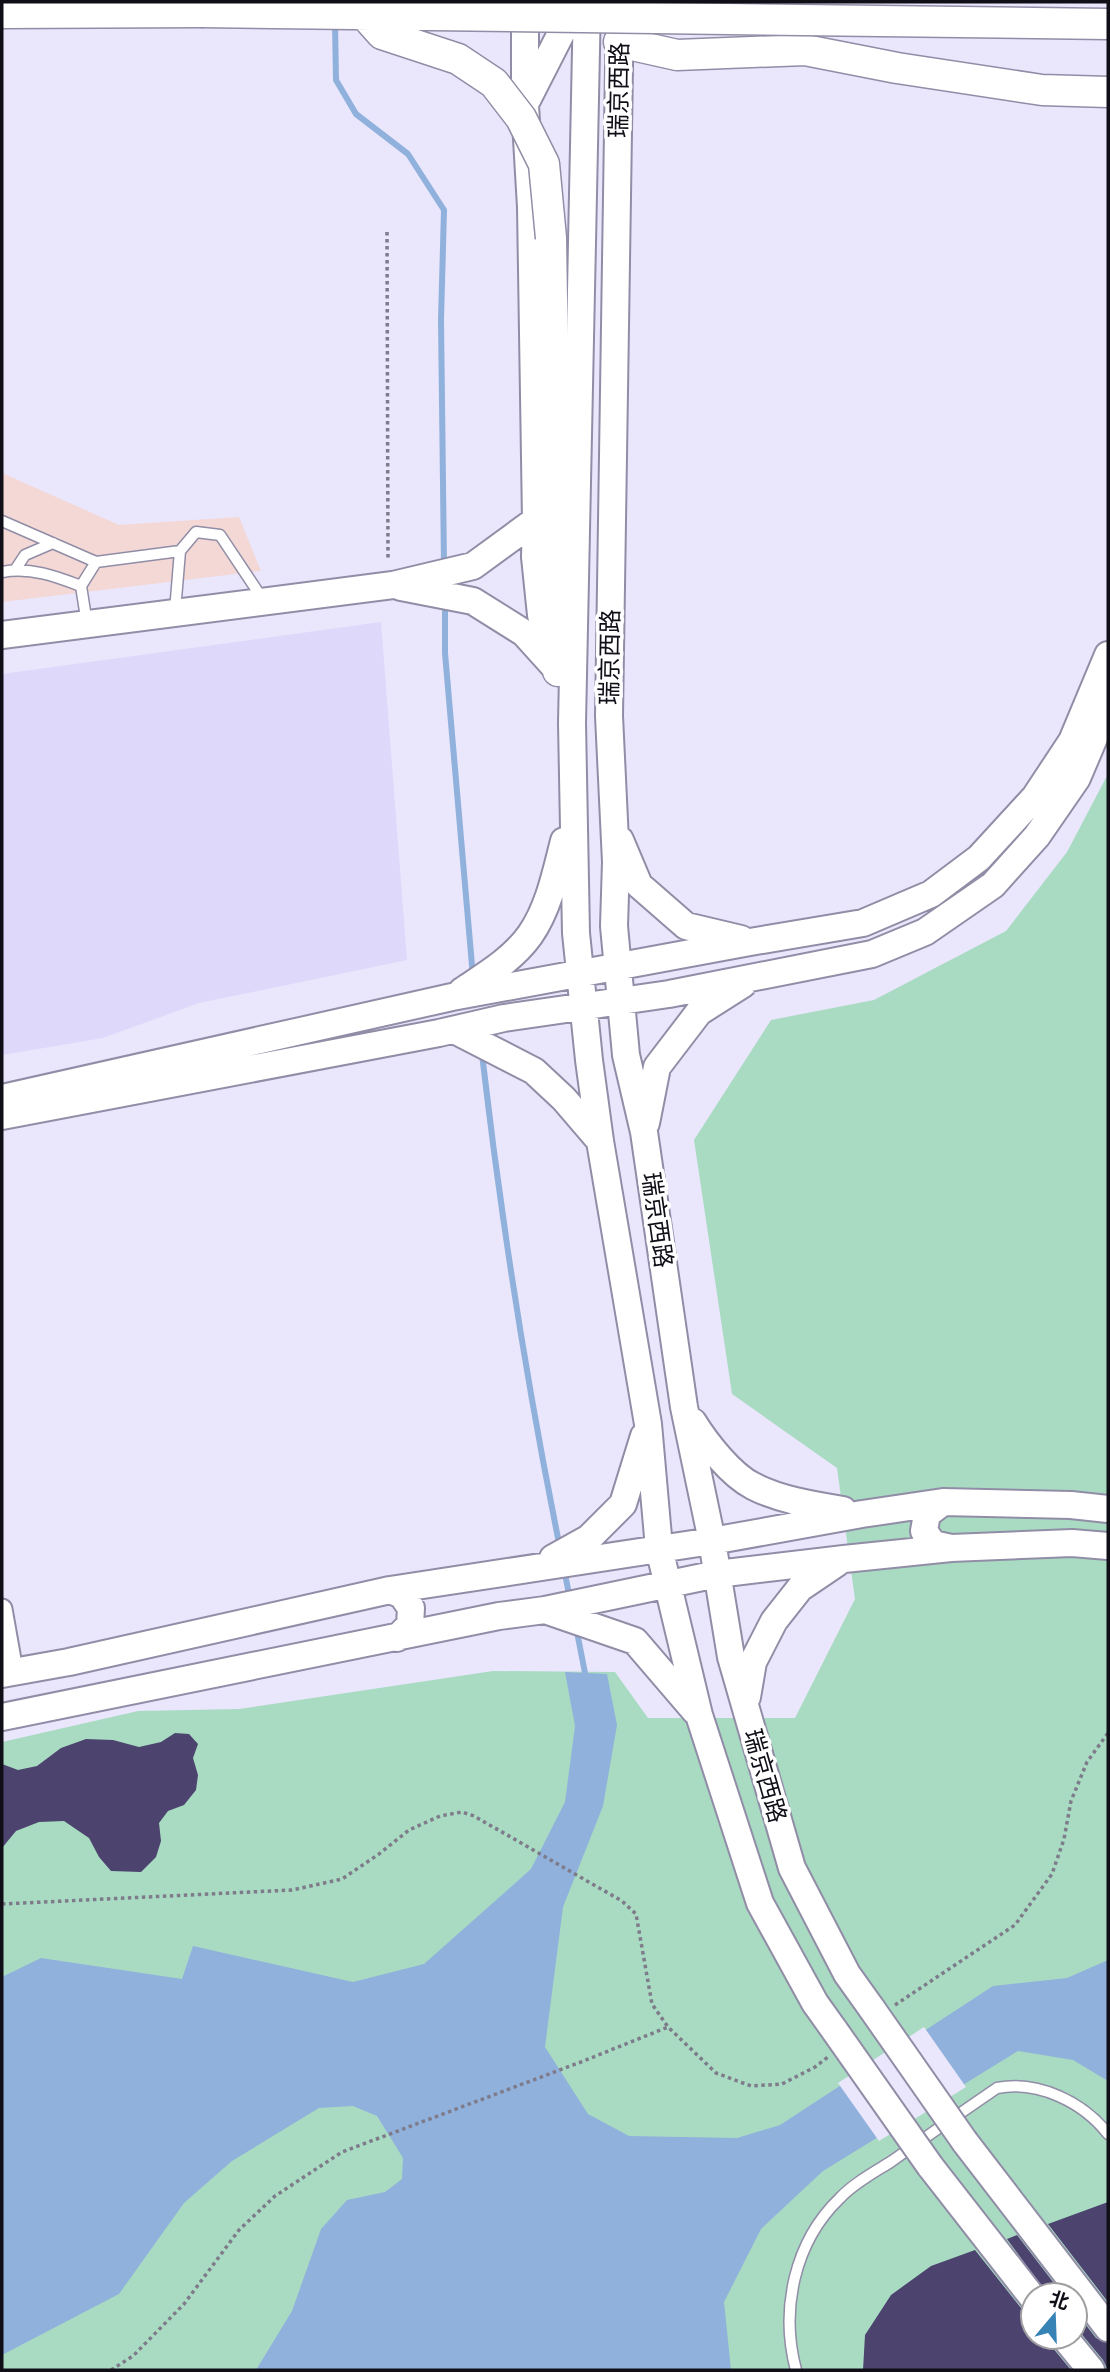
<svg xmlns="http://www.w3.org/2000/svg" width="1110" height="2372" font-family="Helvetica,'Noto Sans SC',sans-serif">
	<style>
		.commercial { fill: #f3d8d5 }
		.built { fill: #ded8fa }
		.green { fill: #a9dbc3; fill-rule: evenodd }
		.water { fill: #90b1dc }
		.pier { fill: #eae6fc }
		.lines { fill: none; stroke-linecap: round; stroke-linejoin: round }
		.stream { stroke: #90b1dc; stroke-width: 6 }
		.building { fill: #4c436e }
		.lane-casing { stroke: #918da6; stroke-width: 13 }
		.street-casing { stroke: #918da6; stroke-width: 23 }
		.secondary-casing { stroke: #918da6; stroke-width: 30 }
		.primary-casing { stroke: #918da6; stroke-width: 33 }
		.path { stroke: #7e7b8a; stroke-width: 3.5; stroke-dasharray: 3.5 3.5; stroke-linecap: butt }
		.lane { stroke: #fff; stroke-width: 10 }
		.street { stroke: #fff; stroke-width: 19 }
		.secondary { stroke: #fff; stroke-width: 26 }
		.primary { stroke: #fff; stroke-width: 30 }
		.secondary-bridge-casing { stroke: #918da6; stroke-width: 30; stroke-linecap: butt }
		.primary-bridge-casing { stroke: #918da6; stroke-width: 33; stroke-linecap: butt }
		.secondary-bridge { stroke: #fff; stroke-width: 26 }
		.primary-bridge { stroke: #fff; stroke-width: 30 }
		.labels { text-anchor: middle; stroke-width: 7; stroke-linejoin: round; paint-order: stroke }
		.street-label { font-size: 24px; fill: #100e17; stroke: #fff }
	</style>
	<rect width="100%" height="100%" fill="#eae6fc"/>
	<!-- commercial -->
	<path class="commercial" d="M 2,473 L 119,525 L 239,517 L 261,571 L 2,602 Z"/>
	<!-- built -->
	<path class="built" d="M 381,622 L 407,960 L 199,1003 L 103,1038 L 2,1055 L 2,674 Z"/>
	<!-- green -->
	<path class="green" d="M 1108,774 L 1108,2370 L 2,2370 L 2,1742 L 138,1711 L 239,1709 L 493,1671 L 615,1672 L 648,1718 L 795,1718 L 855,1599 L 837,1468 L 732,1394 L 694,1140 L 771,1020 L 874,1000 L 1006,931 L 1067,852 ZM 1033,2295 L 1075,2295 L 1075,2337 L 1033,2337 Z"/>
	<!-- water -->
	<path class="water" d="M 565,1672 L 607,1674 L 617,1725 L 603,1806 L 563,1907 L 545,2047 L 588,2114 L 629,2136 L 737,2138 L 780,2125 L 993,1986 L 1067,1978 L 1108,1960 L 1108,2081 L 1073,2060 L 1018,2051 L 823,2171 L 761,2229 L 724,2302 L 731,2370 L 256,2370 L 292,2311 L 321,2229 L 347,2200 L 385,2192 L 402,2179 L 403,2158 L 377,2116 L 353,2106 L 319,2108 L 232,2161 L 184,2203 L 119,2294 L 2,2355 L 2,1977 L 41,1958 L 182,1979 L 193,1946 L 353,1982 L 424,1964 L 531,1869 L 565,1802 L 575,1726 Z"/>
	<!-- pier -->
	<path class="pier" d="M 924,2027 L 966,2087 L 879,2141 L 838,2083 Z"/>
	<g class="lines">
		<!-- stream -->
		<path class="stream" d="M 335,23 L 336,80 L 356,114 L 408,154 L 444,210 L 441,320 L 444,565
			M 445,601 L 445,653 L 473,977
			M 482,1054 C 501,1219 527,1385 560,1548
			M 564,1569 L 570,1599
			M 576,1627 L 586,1678"/>
	</g>
	<!-- building -->
	<path class="building" d="M 175,1733 L 189,1734 L 198,1744 L 193,1758 L 198,1775 L 196,1790 L 184,1805 L 168,1811 L 159,1823 L 161,1841 L 156,1857 L 141,1872 L 111,1871 L 99,1857 L 89,1838 L 64,1821 L 39,1822 L 16,1831 L 2,1848 L 2,1764 L 18,1770 L 37,1766 L 61,1748 L 86,1739 L 113,1740 L 139,1747 L 161,1742 Z
		M 1108,2202 L 1108,2302 L 1048,2224 Z
		M 1017,2235 L 1063,2295 L 1048,2295 L 1007,2239 Z
		M 975,2250 L 1021,2308 L 1033,2313 L 1033,2337 L 1049,2337 L 1052,2347 L 1071,2370 L 863,2370 L 865,2335 L 891,2295 L 931,2266 Z
		M 1075,2311 L 1096,2338 L 1108,2343 L 1108,2370 L 1103,2360 L 1075,2326 Z"/>
	<g class="lines">
		<!-- lane casing -->
		<g class="lane-casing">
			<path id="lane" d="M 2,521 L 96,562 L 180,551
				M 15,570 L 25,555 L 53,543
				M 2,572 C 31,567 55,576 81,586
				M 175,611 L 180,551 L 196,532 L 220,535 L 262,598
				M 87,624 L 81,586 L 96,562
				M 796,2370 C 780,2310 794,2242 840,2198 C 854,2183 875,2172 892,2161 C 927,2136 962,2112 997,2088 C 1038,2080 1083,2102 1108,2134"/>
		</g>
		<!-- street casing -->
		<g class="street-casing">
			<path id="street" d="M 2,1609 L 13,1671"/>
		</g>
		<!-- secondary casing -->
		<g class="secondary-casing">
			<path id="secondary" d="M 525,2 L 525,105 L 531,207 L 536,520 L 535,557 L 541,615 L 552,652
				M 587,2 L 572,723 L 576,933 L 589,1060 L 600,1141 L 648,1424 L 659,1548 L 699,1715 L 760,1903 L 815,2003 L 835,2031
				M 620,2 L 609,716 L 616,862 L 614,926 L 626,1055 L 644,1132 L 684,1407 L 712,1541 L 731,1657 L 792,1868 L 847,1974 L 872,2009
				M 527,100 L 577,2
				M 401,587 L 473,601 L 524,633 L 552,664
				M 2,635 L 393,585 L 473,566 L 536,520
				M 620,840 L 639,885 L 686,926 L 741,939
				M 462,991 C 486,975 513,959 530,935 C 549,908 556,872 564,841
				M 454,1030 L 534,1071 L 564,1099 L 600,1141
				M 2,1098 L 452,997 L 750,942 L 863,923 L 931,894 L 979,858 L 1035,797 L 1072,741 L 1108,655
				M 2,1116 L 439,1033 L 504,1018 L 669,994 L 872,954 L 925,932 L 993,885 L 1037,836 L 1077,778 L 1108,705
				M 646,1123 L 657,1067 L 699,1012 L 743,984
				M 693,1422 C 706,1443 731,1475 753,1486 C 780,1500 813,1505 843,1510
				M 943,1502 L 927,1514 L 924,1531 L 933,1544 L 951,1548
				M 553,1558 L 589,1538 L 623,1504 L 644,1436
				M 390,1590 L 402,1595 L 411,1608 L 410,1625 L 397,1638
				M 545,1610 L 635,1641 L 695,1711
				M 2,1674 L 69,1662 L 390,1590 L 712,1541 L 862,1514 L 943,1502 L 1071,1505 L 1108,1509
				M 747,1697 L 753,1662 L 774,1621 L 800,1588 L 837,1563
				M 2,1717 L 499,1616 L 545,1610 L 717,1574 L 844,1559 L 951,1548 L 1072,1543 L 1108,1546
				M 965,2142 L 1108,2328
				M 930,2166 L 1033,2298
				M 1064,2337 L 1091,2370"/>
		</g>
		<!-- primary casing -->
		<g class="primary-casing">
			<path id="primary" d="M 2,13 L 201,12
				M 619,42 L 677,55 L 805,50 L 897,68 L 1042,90 L 1108,92
				M 551,238 L 558,671"/>
		</g>
		<!-- path -->
		<path class="path" d="M 387,232 L 388,559
			M 2,1904 L 292,1890 L 342,1879 L 379,1854 L 409,1830 L 440,1816 L 462,1812 L 474,1816 L 622,1901 L 636,1914 L 652,2004 L 668,2027 L 716,2073 L 751,2086 L 782,2084 L 815,2067 L 828,2057
			M 895,2005 L 1015,1925 L 1052,1874 L 1064,1839 L 1071,1801 L 1087,1762 L 1108,1733
			M 111,2370 L 133,2356 L 184,2304 L 239,2230 L 275,2196 L 342,2152 L 581,2062 L 668,2027"/>
		<!-- lane -->
		<use href="#lane" class="lane"/>
		<!-- street -->
		<use href="#street" class="street"/>
		<!-- secondary -->
		<use href="#secondary" class="secondary"/>
		<!-- primary -->
		<use href="#primary" class="primary"/>
		<!-- secondary-bridge casing -->
		<g class="secondary-bridge-casing">
			<path id="secondary-bridge" d="M 872,2009 L 965,2142
				M 835,2031 L 930,2166"/>
		</g>
		<!-- primary-bridge casing -->
		<g class="primary-bridge-casing">
			<path id="primary-bridge" d="M 201,12 L 1108,24
				M 365,15 L 382,34 L 458,59 L 494,83 L 521,118 L 544,164 L 551,238"/>
		</g>
		<!-- secondary-bridge -->
		<use href="#secondary-bridge" class="secondary-bridge"/>
		<!-- primary-bridge -->
		<use href="#primary-bridge" class="primary-bridge"/>
	</g>
	<g class="labels">
		<!-- street labels -->
		<g class="street-label">
			<text transform="translate(619 90) rotate(-89)" y="8">瑞京西路</text>
			<text transform="translate(610 657) rotate(-89)" y="8">瑞京西路</text>
			<text transform="translate(657 1220) rotate(82)" y="8">瑞京西路</text>
			<text transform="translate(765 1776) rotate(74)" y="8">瑞京西路</text>
		</g>
	</g>
	<!-- border -->
	<rect width="1110" height="2372" fill="none" stroke="#100e17" stroke-width="7"/>
	<!-- north arrow -->
	<g transform="translate(1054 2316) rotate(19)"><circle r="33" fill="#ffffff" stroke="#9f9fa2" stroke-width="2"/>
	<path d="M0-5L12 26L0 18L-12 26Z" fill="#3783b6"/>
	<text y="-10" font-size="19" font-weight="bold" text-anchor="middle" fill="#100e17">北</text>
	</g>
</svg>
